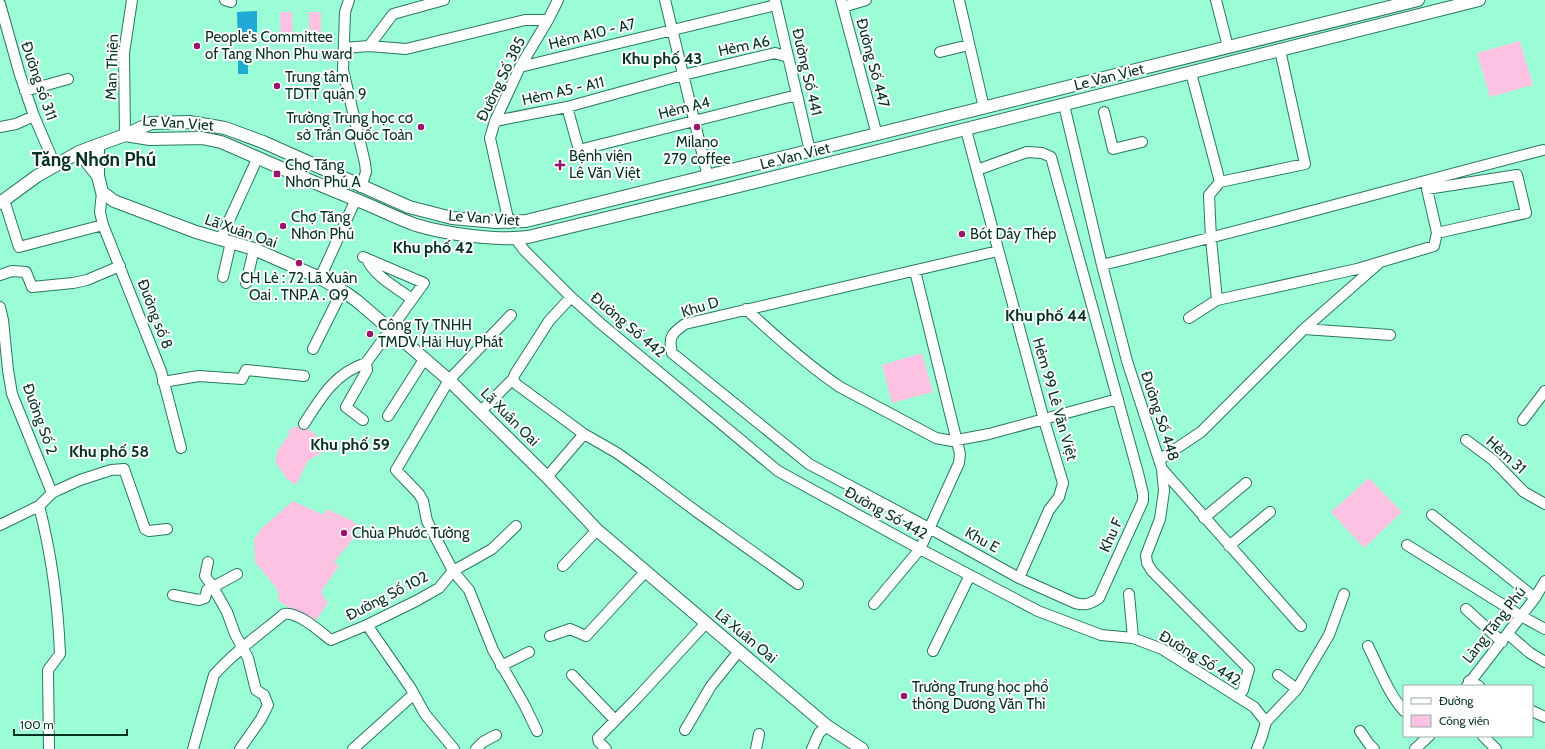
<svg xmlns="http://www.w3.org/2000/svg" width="1545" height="749" font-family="Cabin,sans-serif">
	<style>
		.green { fill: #fdc2e1 }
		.water { fill: #20a9d5 }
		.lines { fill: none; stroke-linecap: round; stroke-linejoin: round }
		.minor-casing { stroke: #2a775c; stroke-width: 12 }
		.major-casing { stroke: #2a775c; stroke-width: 14 }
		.minor { stroke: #fff; stroke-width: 10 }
		.major { stroke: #fff; stroke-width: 12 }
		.poi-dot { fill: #97166d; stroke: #fff; stroke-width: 1.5 }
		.labels { text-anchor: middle; stroke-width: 4; stroke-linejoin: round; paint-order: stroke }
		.street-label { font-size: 15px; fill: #043122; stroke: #fff }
		.poi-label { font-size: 15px; fill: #043122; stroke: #fff; text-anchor: start }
		.neighbourhood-label { font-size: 16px; font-weight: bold; fill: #043122; stroke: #fff }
		.district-label { font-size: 19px; font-weight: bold; fill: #043122; stroke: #fff }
	</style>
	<rect width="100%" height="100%" fill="#9bfdd5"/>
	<!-- green -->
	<path class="green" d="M 280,12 L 292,12 L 293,38 L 281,38 Z
		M 309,12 L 321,12 L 321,37 L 309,37 Z
		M 1520,41 L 1533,85 L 1490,97 L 1477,53 Z
		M 922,353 L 933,392 L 892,403 L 882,365 Z
		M 301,425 L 314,433 L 328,449 L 308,461 L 296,485 L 287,479 L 275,462 L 278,450 L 290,433 L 288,430 Z
		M 1369,478 L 1402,512 L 1364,548 L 1331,512 Z
		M 293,501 L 324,515 L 327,509 L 351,520 L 359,526 L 350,543 L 334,562 L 339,566 L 321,592 L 328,603 L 314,623 L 279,601 L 278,591 L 274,585 L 255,562 L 254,539 L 263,527 Z"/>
	<!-- water -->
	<path class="water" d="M 257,11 L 257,42 L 238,42 L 237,12 Z
		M 238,54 L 248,54 L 248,74 L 238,74 Z"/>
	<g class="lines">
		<!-- minor casing -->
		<g class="minor-casing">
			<path id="minor" d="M 225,0 L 231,2
				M 349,0 L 345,12 L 343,70 L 365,163 L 366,172 L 361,187
				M 665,0 L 708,177
				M 775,0 L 810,151
				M 841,0 L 877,135
				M 959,0 L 984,108
				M 1216,0 L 1228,47
				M 0,4 L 20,75 L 34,116 L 55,165
				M 843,7 L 866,0
				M 369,46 L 393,14 L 444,0
				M 344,48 L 369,46 L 406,49 L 525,20 L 548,20
				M 940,52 L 969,45
				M 520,67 L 776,5
				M 1191,73 L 1220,182
				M 25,91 L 68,79
				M 1064,105 L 1102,265 L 1127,361 L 1162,469 L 1164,491 L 1160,519 L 1146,555 L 1147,563 L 1152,571 L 1249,669 L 1243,690 L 1238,697
				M 567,107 L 579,150 L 797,95
				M 1104,112 L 1113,149 L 1142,142
				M 495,121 L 567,107 L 683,75 L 775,53 L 788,57
				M 0,127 L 16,124 L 34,116
				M 966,130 L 1044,420 L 1063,483 L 1059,497 L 1049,510 L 1019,578
				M 125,135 L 124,53 L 132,0
				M 977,170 L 1027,152 L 1042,153 L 1051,157 L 1138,473 L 1143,494 L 1143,501 L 1099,598 C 1090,604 1085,606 1075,603 L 1019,578 L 929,528 L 809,464 L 672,353 C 668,337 672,333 685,324 L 998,251
				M 102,192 L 100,212 L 103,225 L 161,371 L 181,448
				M 4,200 L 19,247 L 103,225
				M 509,223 L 490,138 L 495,121 L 520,67 L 548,20 L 558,0
				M 221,238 L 258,157
				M 515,238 L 524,250 L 571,297 L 600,323 L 778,471 L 920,549 L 1038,611 L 1101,635 L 1133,638 L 1162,649 L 1254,707 L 1266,722 L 1262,736 L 1257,749
				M 367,259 C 373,275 398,289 412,299
				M 1102,265 C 1250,229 1396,188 1543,150
				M 0,275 L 12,271 L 26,272 L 32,287 L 73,283 L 87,280 L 120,266
				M 223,277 L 231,242
				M 320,278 L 356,199
				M 246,283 L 254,249
				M 1217,300 L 1211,239 L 1209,195 L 1220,182 L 1305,164 L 1280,50
				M 0,307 L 3,320 L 8,370 L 12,394 L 52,493
				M 746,309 C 776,337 806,364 840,387 L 936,438 L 952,441 L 989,434 L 1118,399
				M 1189,318 L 1217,300 L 1357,269 L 1434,246 L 1437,233 L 1427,189 L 1517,175 L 1526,213 L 1437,233
				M 1304,329 L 1390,335
				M 313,349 L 342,291
				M 513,379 L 516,384 L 584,434 L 617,453 L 645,473 L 697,512 L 798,584
				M 163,382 L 199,376 L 242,379 L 246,370 L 304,376
				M 481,411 L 513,379 L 515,374 L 549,321 L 571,297
				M 388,416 L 425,358
				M 363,420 L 346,407 L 367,370 L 366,363 L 424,283 L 363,257
				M 1523,420 L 1545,391
				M 304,424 C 321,397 335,373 366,363
				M 1466,440 L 1493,460 L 1524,492 L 1545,504
				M 1159,460 L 1201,432 L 1304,329 L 1378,264
				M 1162,469 L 1301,626
				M 547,477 L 584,434
				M 39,506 C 52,556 58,603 60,654 L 48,670 L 49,749
				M 1432,515 L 1535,598
				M 1204,518 L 1246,483
				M 0,525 L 39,506 L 52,493 L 58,490 L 80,480 L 111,470 L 124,469 L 145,529 L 149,531 L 167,529
				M 516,526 L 492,549 L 453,571 L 469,590 L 493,650 L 525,706 L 537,731
				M 1407,545 L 1521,616 L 1545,629
				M 1229,546 L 1270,512
				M 563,566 L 597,530
				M 237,574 L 213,587 L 227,612 L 235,634 L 248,658 L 256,690 L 264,695 L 268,705 L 261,719 L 240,749
				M 1129,594 L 1133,638
				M 173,595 L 199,600 L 205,598 L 207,590 L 213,587 L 205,576 L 208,562
				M 874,604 L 920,549 L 959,463 L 960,454 L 915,271
				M 1466,609 L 1502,642
				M 367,625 L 410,687 L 425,714 L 454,749
				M 1508,634 L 1530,653 L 1545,662
				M 550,636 L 570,629 L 586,636 L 645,572
				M 1368,646 C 1379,668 1388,693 1404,711
				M 933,651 L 970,575
				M 501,666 L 529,652
				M 572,675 L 615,720
				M 1469,681 L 1479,686
				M 1467,686 L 1535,598 L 1545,581
				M 1297,689 L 1329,635 L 1344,594
				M 1532,711 L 1545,717
				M 1266,722 L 1297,689 L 1278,675
				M 685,730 L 711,686 L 739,651
				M 1360,731 L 1369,744 L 1374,749
				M 1483,736 L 1496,749
				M 193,749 L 214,675 C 234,652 260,634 284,614 C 298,611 320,632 331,640 L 367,625 L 416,601 L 439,588 L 453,571 L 427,521 L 423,501 L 419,494 L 396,470 L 449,380 L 511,315
				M 353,749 L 414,694
				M 476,749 L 483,742 L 496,735
				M 606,749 L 599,742 L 598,738 L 638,697 L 706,623
				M 756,749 L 759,734
				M 812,749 L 819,733 L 827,726
				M 1415,749 L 1429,736"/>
		</g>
		<!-- major casing -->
		<g class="major-casing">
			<path id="major" d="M 125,135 L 150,139 L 202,138 L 221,142 C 266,161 311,182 357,200 C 377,208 396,218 416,225 C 445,234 498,241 528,237 L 731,188 L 1479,0
				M 98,145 L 98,176 L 102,192 L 114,201 L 196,232 L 254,249 L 320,278 L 346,293 L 357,301 L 449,380 L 547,477 L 597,530 L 827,726 L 862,749
				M 79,152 L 98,176
				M 0,203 L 37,176 L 79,152 L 125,135 L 151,123 L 189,122 L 225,128 L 263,142 L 409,207 L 452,218 L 496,222 L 526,221 L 1418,0"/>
		</g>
		<!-- minor -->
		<use href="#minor" class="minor"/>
		<!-- major -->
		<use href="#major" class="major"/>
	</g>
	<!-- markers -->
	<g class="poi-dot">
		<circle cx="197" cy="46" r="4"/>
		<circle cx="277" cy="86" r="4"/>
		<circle cx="421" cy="127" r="4"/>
		<circle cx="697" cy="127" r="4"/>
		<path d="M558 159h4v4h4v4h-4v4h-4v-4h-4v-4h4z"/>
		<rect x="273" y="170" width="8" height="8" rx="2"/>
		<circle cx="283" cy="226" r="4"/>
		<circle cx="962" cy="234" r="4"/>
		<circle cx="299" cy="263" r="4"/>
		<circle cx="370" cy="334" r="4"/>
		<circle cx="344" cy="533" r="4"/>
		<circle cx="904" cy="696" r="4"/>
	</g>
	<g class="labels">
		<!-- street labels -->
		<g class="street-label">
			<text transform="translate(592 34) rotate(-14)" y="5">Hẻm A10 - A7</text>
			<text transform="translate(744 46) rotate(-12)" y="5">Hẻm A6</text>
			<text transform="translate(873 63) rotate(75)" y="5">Đường Số 447</text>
			<text transform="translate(112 67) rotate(-88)" y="5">Man Thiện</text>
			<text transform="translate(807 72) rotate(77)" y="5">Đường Số 441</text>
			<text transform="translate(1109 77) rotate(-14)" y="5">Le Van Viet</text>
			<text transform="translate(501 79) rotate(-64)" y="5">Đường Số 385</text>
			<text transform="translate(39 81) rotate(71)" y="5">Đường số 311</text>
			<text transform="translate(563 91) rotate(-13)" y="5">Hẻm A5 - A11</text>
			<text transform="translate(684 108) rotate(-14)" y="5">Hẻm A4</text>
			<text transform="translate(178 123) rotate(4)" y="5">Le Van Viet</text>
			<text transform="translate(795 156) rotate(-14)" y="5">Le Van Viet</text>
			<text transform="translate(484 218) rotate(4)" y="5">Le Van Viet</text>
			<text transform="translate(241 231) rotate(19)" y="5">Lã Xuân Oai</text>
			<text transform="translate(700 307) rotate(-17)" y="5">Khu D</text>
			<text transform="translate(155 314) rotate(69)" y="5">Đường số 8</text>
			<text transform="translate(628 325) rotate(40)" y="5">Đường Số 442</text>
			<text transform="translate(1055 399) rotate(74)" y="5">Hẻm 99 Lê Văn Việt</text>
			<text transform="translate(1160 416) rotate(72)" y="5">Đường Số 448</text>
			<text transform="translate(510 417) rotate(45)" y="5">Lã Xuân Oai</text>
			<text transform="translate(40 419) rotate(70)" y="5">Đường Số 2</text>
			<text transform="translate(1506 455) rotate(42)" y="5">Hẻm 31</text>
			<text transform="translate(886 513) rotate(29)" y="5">Đường Số 442</text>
			<text transform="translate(1111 535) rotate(-66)" y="5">Khu F</text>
			<text transform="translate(982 540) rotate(29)" y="5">Khu E</text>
			<text transform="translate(387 596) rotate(-27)" y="5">Đường Số 102</text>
			<text transform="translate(1494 625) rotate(-52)" y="5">Làng Tăng Phú</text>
			<text transform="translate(746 636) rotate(40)" y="5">Lã Xuân Oai</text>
			<text transform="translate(1200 658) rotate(31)" y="5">Đường Số 442</text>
		</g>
		<!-- poi labels -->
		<g class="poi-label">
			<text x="205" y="42">People's Committee<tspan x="205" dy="17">of Tang Nhon Phu ward</tspan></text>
			<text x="285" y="82">Trung tâm<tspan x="285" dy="17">TDTT quận 9</tspan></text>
			<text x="413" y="123" text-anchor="end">Trường Trung học cơ<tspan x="413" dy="17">sở Trần Quốc Toản</tspan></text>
			<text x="697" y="147" text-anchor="middle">Milano<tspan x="697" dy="17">279 coffee</tspan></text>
			<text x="569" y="161">Bệnh viện<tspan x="569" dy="17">Lê Văn Việt</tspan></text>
			<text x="285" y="170">Chợ Tăng<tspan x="285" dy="17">Nhơn Phú A</tspan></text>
			<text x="291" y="222">Chợ Tăng<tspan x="291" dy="17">Nhơn Phú</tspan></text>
			<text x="970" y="239">Bót Dây Thép</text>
			<text x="299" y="283" text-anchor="middle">CH Lẻ : 72 Lã Xuân<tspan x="299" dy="17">Oai . TNP.A . Q9</tspan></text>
			<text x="378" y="330">Công Ty TNHH<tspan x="378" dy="17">TMDV Hải Huy Phát</tspan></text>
			<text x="352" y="538">Chùa Phước Tường</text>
			<text x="912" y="692">Trường Trung học phổ<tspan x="912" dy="17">thông Dương Văn Thì</tspan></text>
		</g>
		<!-- neighbourhood labels -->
		<g class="neighbourhood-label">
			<text x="662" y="64">Khu phố 43</text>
			<text x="433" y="253">Khu phố 42</text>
			<text x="1046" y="321">Khu phố 44</text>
			<text x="350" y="450">Khu phố 59</text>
			<text x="109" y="457">Khu phố 58</text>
		</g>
		<!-- district labels -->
		<g class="district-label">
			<text x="94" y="166">Tăng Nhơn Phú</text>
		</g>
	</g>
	<!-- legend -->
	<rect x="1403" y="685" width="130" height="52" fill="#ffffff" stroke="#9bada7"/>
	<rect x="1411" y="698" width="20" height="6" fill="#ffffff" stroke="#9bada7"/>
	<text x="1439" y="705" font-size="12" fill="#043122">Đường</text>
	<rect x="1411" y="715" width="20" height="12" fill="#fdc2e1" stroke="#9bada7"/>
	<text x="1439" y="725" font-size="12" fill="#043122">Công viên</text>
	<!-- scale -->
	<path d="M14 729v6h113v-6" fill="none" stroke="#043122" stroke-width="2"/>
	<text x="20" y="729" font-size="12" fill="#043122" stroke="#ffffff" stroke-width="3" paint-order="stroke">100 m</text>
</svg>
